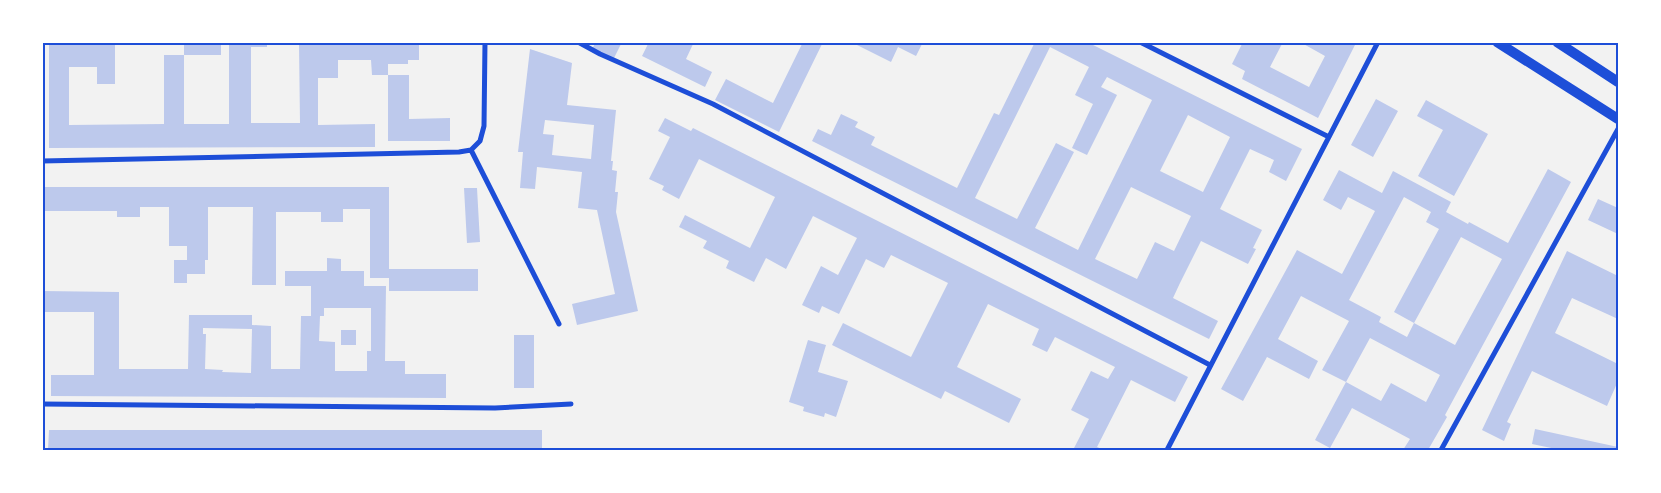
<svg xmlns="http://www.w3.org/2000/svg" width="1661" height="493" font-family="'Source Sans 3',sans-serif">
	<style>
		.building { fill: #bdc9ec; fill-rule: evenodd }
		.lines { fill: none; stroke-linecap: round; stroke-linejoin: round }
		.minor { stroke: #1d4ed8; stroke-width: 5 }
		.secondary { stroke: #1d4ed8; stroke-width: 10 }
		.neatline { fill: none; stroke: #1d4ed8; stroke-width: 2 }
	</style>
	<rect width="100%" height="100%" fill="#f2f2f2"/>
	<!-- building -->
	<path class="building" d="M 184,42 L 221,42 L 221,55 L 184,55 Z
		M 267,42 L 267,47 L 251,47 L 251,123 L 300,123 L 299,44 L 318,44 L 318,42 L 419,42 L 419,60 L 408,60 L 408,64 L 388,64 L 388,75 L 409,75 L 409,119 L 450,118 L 450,141 L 388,141 L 388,75 L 372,75 L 371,60 L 338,60 L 338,78 L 318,78 L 318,125 L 375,124 L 375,147 L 49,148 L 49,43 L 115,43 L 115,84 L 97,84 L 97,67 L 69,67 L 69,125 L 164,124 L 164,55 L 184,55 L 184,124 L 229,124 L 229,43 Z
		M 596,42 L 622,42 L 613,60 L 592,49 Z
		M 649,42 L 694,42 L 686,59 L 712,72 L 705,87 L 642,56 Z
		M 803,42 L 823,42 L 779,132 L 715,100 L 726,79 L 773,103 Z
		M 851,42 L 923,42 L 916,56 L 898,47 L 891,62 Z
		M 1035,42 L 1087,42 L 1302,149 L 1286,181 L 1269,172 L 1274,160 L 1250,149 L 1220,209 L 1262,230 L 1253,248 L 1256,249 L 1248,264 L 1201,241 L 1180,283 L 1173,298 L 1218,321 L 1209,339 L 812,141 L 818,129 L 831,135 L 841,114 L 858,122 L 855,127 L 875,137 L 871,145 L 957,188 L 994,113 L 999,115 ZM 1050,47 L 1089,67 L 1075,95 L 1093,104 L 1072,148 L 1087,155 L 1117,95 L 1101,87 L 1107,77 L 1152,100 L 1078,250 L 1035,228 L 1074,152 L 1056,143 L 1017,219 L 975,198 ZM 1188,115 L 1230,137 L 1203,192 L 1160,171 ZM 1131,187 L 1191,216 L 1174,251 L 1155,242 L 1137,279 L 1095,259 Z
		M 1243,42 L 1283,42 L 1270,67 L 1309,87 L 1325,56 L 1300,42 L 1356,43 L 1318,118 L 1242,79 L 1245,71 L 1232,64 Z
		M 530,49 L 572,63 L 567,105 L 616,110 L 611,161 L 613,161 L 612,170 L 617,171 L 615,192 L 618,192 L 616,212 L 638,311 L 577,325 L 572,304 L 615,294 L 597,210 L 578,208 L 582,172 L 537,167 L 535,189 L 520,188 L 523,152 L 518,152 ZM 545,120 L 594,125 L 591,159 L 552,155 L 554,135 L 543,134 Z
		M 1376,99 L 1398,111 L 1373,157 L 1351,145 Z
		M 1426,100 L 1488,134 L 1454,196 L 1418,176 L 1443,130 L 1417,116 Z
		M 665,118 L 691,131 L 693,128 L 1188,377 L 1175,402 L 1131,380 L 1097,447 L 1104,450 L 1073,450 L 1089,419 L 1071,410 L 1091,371 L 1108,379 L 1115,367 L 1055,337 L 1047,352 L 1032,345 L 1039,329 L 988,304 L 957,367 L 1021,399 L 1009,423 L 945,391 L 941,399 L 832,345 L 843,323 L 911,357 L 948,283 L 891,255 L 884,268 L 866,259 L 839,314 L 822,306 L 819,313 L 802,305 L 821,266 L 838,275 L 857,238 L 813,216 L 786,269 L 766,258 L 754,282 L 726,268 L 729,261 L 703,248 L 707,241 L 679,227 L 685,215 L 750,248 L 775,197 L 699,159 L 679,199 L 662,190 L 664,186 L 649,179 L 670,137 L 658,131 Z
		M 1548,169 L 1571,182 L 1445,415 L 1447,417 L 1428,450 L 1403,450 L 1410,439 L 1352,408 L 1330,448 L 1315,440 L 1346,382 L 1322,370 L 1349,321 L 1301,296 L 1278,339 L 1318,361 L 1309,379 L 1267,357 L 1243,401 L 1221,389 L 1297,250 L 1342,274 L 1375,211 L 1348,197 L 1341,210 L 1323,200 L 1339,170 L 1382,193 L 1393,171 L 1451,202 L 1446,212 L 1468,224 L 1469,222 L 1508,243 ZM 1404,197 L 1431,212 L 1426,222 L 1439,229 L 1394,312 L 1414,323 L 1407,337 L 1379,322 L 1381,317 L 1349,300 ZM 1461,237 L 1502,259 L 1455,345 L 1414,323 ZM 1370,338 L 1440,375 L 1426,402 L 1391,383 L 1381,401 L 1346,382 Z
		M 42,187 L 389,187 L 389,269 L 478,269 L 478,291 L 389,291 L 389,278 L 370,278 L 370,209 L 343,209 L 343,222 L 321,222 L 321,212 L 276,212 L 276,285 L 252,285 L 253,207 L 208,207 L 208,260 L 205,260 L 205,274 L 187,274 L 187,283 L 174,283 L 174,260 L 187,260 L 187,246 L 169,246 L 169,207 L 140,207 L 140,217 L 117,217 L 117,211 L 42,211 Z
		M 464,188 L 477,188 L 480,242 L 467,243 Z
		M 1598,199 L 1618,208 L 1618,234 L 1588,220 Z
		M 1567,251 L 1618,276 L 1618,319 L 1572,298 L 1555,333 L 1618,364 L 1618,381 L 1607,406 L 1532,371 L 1507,422 L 1511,424 L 1504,441 L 1482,430 Z
		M 327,258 L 341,259 L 341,271 L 364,271 L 364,286 L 386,286 L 385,361 L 405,361 L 405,374 L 446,374 L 446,398 L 51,396 L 51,375 L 94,375 L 94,312 L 42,312 L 42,291 L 119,292 L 119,369 L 188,369 L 189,315 L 252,315 L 252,325 L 271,326 L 271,369 L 300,369 L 301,316 L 311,316 L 311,286 L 285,286 L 285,271 L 327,271 ZM 324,308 L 371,308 L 371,351 L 367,351 L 367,371 L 335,371 L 335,342 L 319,341 L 320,316 L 324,316 ZM 203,328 L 252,329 L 251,373 L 222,372 L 223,370 L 205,369 L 206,334 L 203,334 Z
		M 341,330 L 356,330 L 356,345 L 341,345 Z
		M 514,335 L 534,335 L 534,388 L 514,388 Z
		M 808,340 L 826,345 L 818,372 L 848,381 L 836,417 L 825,413 L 824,417 L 803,411 L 804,407 L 789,402 Z
		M 1535,429 L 1618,447 L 1618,450 L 1561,450 L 1532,444 Z
		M 49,430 L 542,430 L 542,450 L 48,450 Z"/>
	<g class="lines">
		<!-- minor -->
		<path class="minor" d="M 578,42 L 600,54 L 713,104 L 1210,365
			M 1140,42 L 1329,137
			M 471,150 L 559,324
			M 42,161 L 459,152 L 471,150 L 480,141 L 484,126 L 485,42
			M 42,404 L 495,408 L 571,404
			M 1167,450 L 1378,42
			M 1441,450 L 1618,129"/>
		<!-- secondary -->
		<path class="secondary" d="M 1497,42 L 1618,119
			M 1557,42 L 1618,82"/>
	</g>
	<!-- border -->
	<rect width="1661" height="493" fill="none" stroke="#ffffff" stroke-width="88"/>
	<rect x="44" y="44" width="1573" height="405" class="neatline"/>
</svg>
